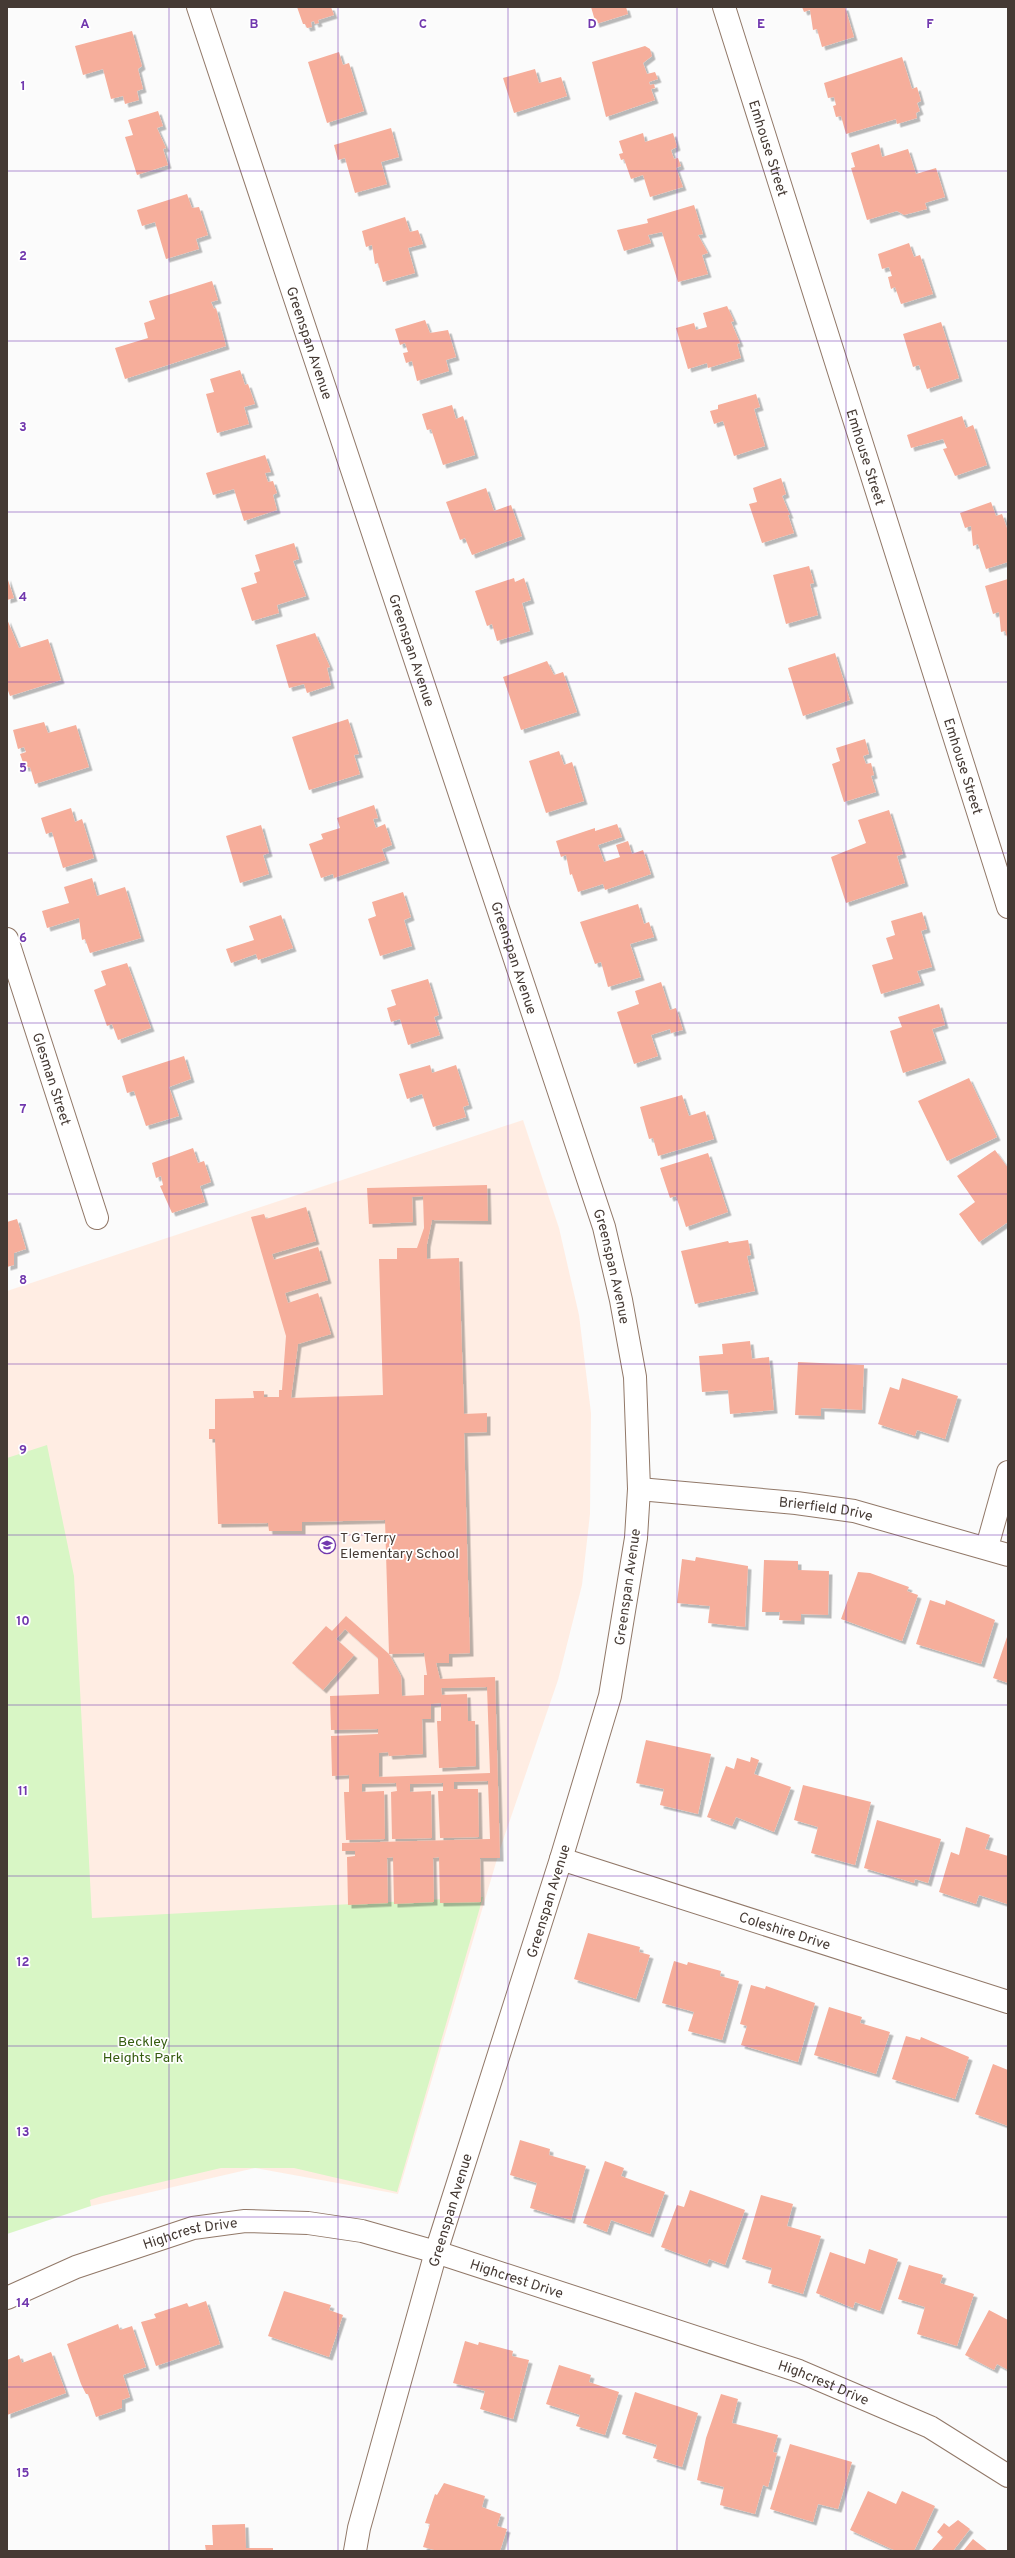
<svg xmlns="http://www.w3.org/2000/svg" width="1015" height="2558" font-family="Overpass,sans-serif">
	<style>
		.education { fill: #ffede3 }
		.green { fill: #d8f6c5 }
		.building { fill: #f6ae9b; fill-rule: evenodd; filter: url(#shadow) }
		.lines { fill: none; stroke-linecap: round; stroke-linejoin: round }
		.minor-casing { stroke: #917868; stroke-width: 24 }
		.minor { stroke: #fff; stroke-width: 22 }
		.grid { fill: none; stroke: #7138ae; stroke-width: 1; stroke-opacity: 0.55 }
		.labels { text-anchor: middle; stroke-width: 3.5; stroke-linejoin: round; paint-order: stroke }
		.street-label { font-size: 14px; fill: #453a34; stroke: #fff }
		.poi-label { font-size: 14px; fill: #453a34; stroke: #fff; text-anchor: start }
		.park-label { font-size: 14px; fill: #355c0f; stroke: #fff }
		.grid-label { font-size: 13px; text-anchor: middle; font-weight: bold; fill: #7138ae; stroke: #fff; stroke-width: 3.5; stroke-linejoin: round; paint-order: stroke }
	</style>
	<defs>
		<filter id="shadow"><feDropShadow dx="3.5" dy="3.5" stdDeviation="0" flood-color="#0004"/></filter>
	</defs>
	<rect width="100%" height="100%" fill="#fbfbfb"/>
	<!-- education -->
	<path class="education" d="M 523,1120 L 559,1228 L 579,1315 L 591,1413 L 590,1514 L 582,1585 L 558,1680 L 500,1849 L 398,2194 L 255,2168 L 91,2206 L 7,1947 L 7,1291 Z"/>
	<!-- green -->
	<path class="green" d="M 47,1445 L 74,1576 L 92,1918 L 483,1897 L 397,2192 L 294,2168 L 221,2168 L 102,2196 L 90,2200 L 91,2206 L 7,2234 L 7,1458 Z"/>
	<!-- building -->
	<path class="building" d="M 297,7 L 331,7 L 334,15 L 318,20 L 319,23 L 315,24 L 314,21 L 311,22 L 312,27 L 307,28 L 305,24 L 303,24 Z
		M 591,7 L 626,7 L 628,14 L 596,24 Z
		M 802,7 L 845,7 L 854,37 L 822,47 L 817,29 L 813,30 L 810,10 L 804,12 Z
		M 132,31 L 142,66 L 138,69 L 143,89 L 137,91 L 139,100 L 125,104 L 123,96 L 111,99 L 103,69 L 83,75 L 75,46 Z
		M 645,46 L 650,49 L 652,56 L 643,63 L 647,74 L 655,72 L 658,79 L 649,82 L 650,85 L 654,84 L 655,88 L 651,89 L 655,100 L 606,117 L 592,62 Z
		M 339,52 L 343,65 L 349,63 L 364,111 L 327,123 L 308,62 Z
		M 902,57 L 912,89 L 917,87 L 921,101 L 917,103 L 920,111 L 916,113 L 917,118 L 897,124 L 896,119 L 846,134 L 841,116 L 836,117 L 833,106 L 836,105 L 834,97 L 828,98 L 824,83 Z
		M 535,69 L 539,83 L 561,77 L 567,96 L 514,113 L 503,78 Z
		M 158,111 L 163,126 L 157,128 L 166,148 L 163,149 L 168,165 L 137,175 L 125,137 L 133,135 L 128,120 Z
		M 391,128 L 399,157 L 381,162 L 387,184 L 355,193 L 345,158 L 338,160 L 334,145 Z
		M 643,133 L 645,142 L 673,133 L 677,147 L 671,150 L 674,159 L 678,158 L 681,166 L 676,168 L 683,187 L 650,197 L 643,175 L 631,179 L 624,159 L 621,160 L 619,154 L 623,153 L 619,141 Z
		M 879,144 L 882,157 L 908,149 L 916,174 L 936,168 L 945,197 L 925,203 L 927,209 L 904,215 L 897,211 L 867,220 L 851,168 L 855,167 L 851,153 Z
		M 187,194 L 192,208 L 199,207 L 208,235 L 196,239 L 199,249 L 166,259 L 155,222 L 142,226 L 137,210 Z
		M 694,205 L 703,234 L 698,235 L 708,253 L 702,255 L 708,274 L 678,282 L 662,232 L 648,235 L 651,243 L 624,251 L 617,230 L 648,223 L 647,219 Z
		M 405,217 L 410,232 L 418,230 L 423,244 L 408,248 L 415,273 L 383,282 L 378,263 L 375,264 L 372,245 L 366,247 L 362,231 Z
		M 909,243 L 914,257 L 920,255 L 933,294 L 901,304 L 895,287 L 891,289 L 888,277 L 892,276 L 889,267 L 882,269 L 878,254 Z
		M 212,281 L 218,300 L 211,302 L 214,309 L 216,308 L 226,346 L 125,379 L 115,348 L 148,338 L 144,323 L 155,319 L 149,301 Z
		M 727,306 L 734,321 L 731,322 L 740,343 L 737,344 L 741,358 L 708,368 L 707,363 L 688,369 L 676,328 L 694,323 L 696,330 L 707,327 L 703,313 Z
		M 425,320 L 430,333 L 448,330 L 456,357 L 446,360 L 449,371 L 417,381 L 412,361 L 406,363 L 403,353 L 408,352 L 405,343 L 400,345 L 395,329 Z
		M 941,322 L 959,378 L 927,389 L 919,365 L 913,367 L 903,334 Z
		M 240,370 L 245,385 L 248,384 L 255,404 L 244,407 L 249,424 L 217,433 L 206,394 L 214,392 L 210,379 Z
		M 756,394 L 760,407 L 754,409 L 765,446 L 734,456 L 723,421 L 714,424 L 710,411 L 718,409 L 718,405 Z
		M 452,405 L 456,419 L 463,416 L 475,455 L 443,465 L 431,429 L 427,430 L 422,414 Z
		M 962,416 L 966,428 L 973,425 L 987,465 L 955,476 L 943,449 L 947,448 L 943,439 L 911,448 L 907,435 Z
		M 265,455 L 271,472 L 265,473 L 268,482 L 273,481 L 277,493 L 273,495 L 277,510 L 244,521 L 234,489 L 213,495 L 206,473 Z
		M 781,478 L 786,494 L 782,496 L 790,515 L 788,515 L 794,533 L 762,543 L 749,504 L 757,502 L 753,488 Z
		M 486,488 L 494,511 L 511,505 L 522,536 L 472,555 L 465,538 L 460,540 L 446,502 Z
		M 991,502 L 996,516 L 1002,514 L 1008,531 L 1008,562 L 986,569 L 978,544 L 973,546 L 971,526 L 965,528 L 960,513 Z
		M 294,543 L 299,559 L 293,561 L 306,596 L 277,605 L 279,613 L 252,621 L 241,588 L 257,583 L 254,573 L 260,571 L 255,555 Z
		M 809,566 L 814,583 L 810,584 L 818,615 L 786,624 L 773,575 Z
		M 7,577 L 14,598 L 7,600 Z
		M 514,578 L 515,582 L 524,578 L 531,600 L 522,603 L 530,631 L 497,641 L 492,624 L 487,626 L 475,591 Z
		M 1008,579 L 1008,640 L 1005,631 L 1001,632 L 999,612 L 993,614 L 985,586 Z
		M 7,619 L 19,648 L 48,639 L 61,680 L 10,696 L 7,688 Z
		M 315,633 L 330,667 L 327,668 L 331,685 L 307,693 L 304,684 L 289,688 L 276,645 Z
		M 835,653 L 850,700 L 803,716 L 788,668 Z
		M 547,661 L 554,675 L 563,672 L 577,712 L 521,730 L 503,677 Z
		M 348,719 L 359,754 L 354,755 L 360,774 L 309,790 L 292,737 Z
		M 44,722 L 48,733 L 76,725 L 89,767 L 35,784 L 30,767 L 25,768 L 20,754 L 26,752 L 24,747 L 18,749 L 13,730 Z
		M 865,739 L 869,754 L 863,756 L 866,764 L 871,763 L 874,775 L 871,776 L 876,792 L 844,802 L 832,764 L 840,761 L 836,748 Z
		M 559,751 L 564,765 L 572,762 L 584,801 L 546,813 L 529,761 Z
		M 374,805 L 378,818 L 373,819 L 376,828 L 385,824 L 392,845 L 382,849 L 386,860 L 334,878 L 333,874 L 321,878 L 309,844 L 323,839 L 321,834 L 340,828 L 337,818 Z
		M 71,808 L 75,822 L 82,819 L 94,858 L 63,868 L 52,832 L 46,834 L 41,818 Z
		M 889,810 L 903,854 L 897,856 L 905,883 L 846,903 L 831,857 L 866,843 L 858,820 Z
		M 617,824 L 622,837 L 598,845 L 604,862 L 620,857 L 616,845 L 628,841 L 632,854 L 643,850 L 651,874 L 605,890 L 603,884 L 578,892 L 572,874 L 570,875 L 566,855 L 561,857 L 556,841 L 595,828 L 595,831 Z
		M 261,825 L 269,853 L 263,855 L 269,874 L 240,883 L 226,836 Z
		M 92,878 L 97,896 L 125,887 L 141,938 L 90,953 L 85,939 L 82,940 L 79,918 L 47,928 L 42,911 L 69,903 L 64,887 Z
		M 403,892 L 411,917 L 404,920 L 412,946 L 380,956 L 368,919 L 376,916 L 372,902 Z
		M 638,904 L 644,924 L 649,922 L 654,937 L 630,944 L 641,977 L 608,987 L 601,962 L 595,964 L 580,922 Z
		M 922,912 L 927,929 L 921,931 L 932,967 L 917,971 L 921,982 L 881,994 L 872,965 L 893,959 L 886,938 L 895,935 L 891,921 Z
		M 281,915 L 293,948 L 258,960 L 256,954 L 231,963 L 226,949 L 254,940 L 249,926 Z
		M 127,963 L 151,1028 L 118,1040 L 112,1024 L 107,1026 L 94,990 L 106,985 L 101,971 Z
		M 428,979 L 439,1015 L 434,1017 L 440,1035 L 408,1045 L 400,1019 L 391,1022 L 387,1008 L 396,1005 L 391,990 Z
		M 661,982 L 670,1010 L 676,1008 L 683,1030 L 671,1033 L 670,1029 L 651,1035 L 658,1056 L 634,1064 L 617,1012 L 639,1004 L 635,991 Z
		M 939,1004 L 945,1025 L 932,1029 L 943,1060 L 903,1073 L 890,1031 L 902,1027 L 898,1017 Z
		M 184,1056 L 191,1079 L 169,1087 L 179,1116 L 146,1126 L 134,1091 L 127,1093 L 122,1076 Z
		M 430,1065 L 432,1073 L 456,1065 L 469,1105 L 463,1107 L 466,1117 L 433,1127 L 422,1094 L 407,1099 L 399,1074 Z
		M 969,1078 L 997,1137 L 947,1161 L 918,1101 Z
		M 682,1095 L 689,1116 L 705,1111 L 714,1139 L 658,1156 L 653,1138 L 649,1139 L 640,1107 Z
		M 193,1148 L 198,1163 L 204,1161 L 211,1182 L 200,1186 L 205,1202 L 172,1213 L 160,1186 L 163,1185 L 161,1176 L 156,1178 L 152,1163 Z
		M 995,1150 L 1008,1168 L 1008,1222 L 979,1242 L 959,1214 L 975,1202 L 957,1176 Z
		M 708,1153 L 728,1212 L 686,1227 L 676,1196 L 670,1198 L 660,1168 Z
		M 487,1185 L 488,1221 L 432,1220 L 427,1244 L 427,1259 L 459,1258 L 464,1414 L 487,1413 L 487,1432 L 464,1433 L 470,1653 L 449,1654 L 449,1663 L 436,1663 L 440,1679 L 495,1677 L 500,1858 L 480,1858 L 481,1902 L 440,1903 L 439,1857 L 433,1858 L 434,1902 L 394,1904 L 393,1857 L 387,1858 L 388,1903 L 348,1905 L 347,1857 L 355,1856 L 355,1851 L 342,1851 L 342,1843 L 490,1839 L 488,1781 L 454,1782 L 454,1789 L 478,1789 L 479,1837 L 440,1838 L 438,1791 L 443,1791 L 443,1783 L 410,1784 L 410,1792 L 431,1791 L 432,1838 L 392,1839 L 391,1792 L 397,1791 L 396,1783 L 362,1784 L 362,1792 L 384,1791 L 385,1839 L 346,1840 L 344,1792 L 349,1792 L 349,1775 L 332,1776 L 331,1736 L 378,1734 L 378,1729 L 331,1730 L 330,1696 L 379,1694 L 378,1658 L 345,1629 L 336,1639 L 354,1655 L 323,1690 L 292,1663 L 326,1626 L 332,1631 L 346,1616 L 389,1654 L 385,1520 L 302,1522 L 302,1531 L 269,1531 L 268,1523 L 218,1524 L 215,1439 L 209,1439 L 209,1429 L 215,1429 L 215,1399 L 254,1398 L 253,1391 L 264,1391 L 264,1397 L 279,1397 L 279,1390 L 282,1390 L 286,1336 L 251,1217 L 264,1214 L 266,1219 L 306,1207 L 316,1241 L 272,1254 L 274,1260 L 318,1247 L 328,1280 L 285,1293 L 288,1303 L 318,1293 L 331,1334 L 298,1344 L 291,1398 L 383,1395 L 379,1259 L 397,1259 L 397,1248 L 417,1248 L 424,1228 L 423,1196 L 412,1197 L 413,1222 L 369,1224 L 367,1188 ZM 424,1653 L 427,1675 L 424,1675 L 424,1695 L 402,1696 L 401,1676 L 389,1654 ZM 487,1687 L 490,1773 L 379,1777 L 379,1753 L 388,1752 L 389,1756 L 423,1754 L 422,1719 L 431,1719 L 431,1704 L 441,1703 L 441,1721 L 437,1721 L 439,1768 L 476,1766 L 475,1721 L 468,1721 L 467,1694 L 442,1695 L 441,1688 Z
		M 17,1219 L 26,1249 L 14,1253 L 14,1265 L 7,1267 L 7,1222 Z
		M 748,1240 L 751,1255 L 747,1256 L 755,1291 L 695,1304 L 681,1251 L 728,1241 L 729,1243 Z
		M 750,1341 L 752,1359 L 769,1357 L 774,1410 L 730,1414 L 728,1390 L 702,1392 L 699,1356 L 723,1354 L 722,1344 Z
		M 798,1362 L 864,1365 L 862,1410 L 821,1408 L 821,1416 L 795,1415 Z
		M 902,1378 L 958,1396 L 945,1439 L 917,1430 L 915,1436 L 878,1424 L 890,1387 L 899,1390 Z
		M 696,1557 L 748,1566 L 745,1627 L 708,1623 L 710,1606 L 677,1603 L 682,1559 L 695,1561 Z
		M 764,1560 L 798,1561 L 798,1570 L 829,1571 L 828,1615 L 801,1614 L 801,1621 L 779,1620 L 780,1612 L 762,1612 Z
		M 858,1572 L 870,1573 L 909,1587 L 907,1591 L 918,1595 L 902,1641 L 841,1619 Z
		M 930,1600 L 945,1605 L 946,1600 L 995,1620 L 981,1664 L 916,1644 Z
		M 1008,1634 L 1008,1683 L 993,1678 Z
		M 646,1740 L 711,1754 L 698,1814 L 660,1805 L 664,1789 L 636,1783 Z
		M 751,1757 L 759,1760 L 754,1774 L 791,1787 L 774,1832 L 736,1817 L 732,1826 L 707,1817 L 726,1766 L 734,1769 L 737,1758 L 750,1762 Z
		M 803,1785 L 871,1802 L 855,1865 L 811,1853 L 818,1827 L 794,1820 Z
		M 877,1820 L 941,1839 L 928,1883 L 915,1879 L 914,1883 L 864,1868 Z
		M 966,1827 L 990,1835 L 985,1849 L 1008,1856 L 1007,1904 L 979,1895 L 976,1904 L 939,1892 L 951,1852 L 959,1855 Z
		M 588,1933 L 640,1947 L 639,1952 L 650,1955 L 636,1999 L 574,1979 Z
		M 674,1961 L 687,1965 L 688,1962 L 721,1971 L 720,1976 L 739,1981 L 722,2040 L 688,2031 L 694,2012 L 662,2003 Z
		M 751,1985 L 765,1989 L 766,1986 L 815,2003 L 798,2062 L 741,2045 L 747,2026 L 740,2024 Z
		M 829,2007 L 862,2017 L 860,2023 L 890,2032 L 876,2074 L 814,2055 Z
		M 906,2036 L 920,2040 L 921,2037 L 969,2057 L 955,2099 L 892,2079 Z
		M 993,2064 L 1008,2070 L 1008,2126 L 975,2114 Z
		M 520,2140 L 550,2149 L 549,2155 L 586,2166 L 571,2220 L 530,2208 L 537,2183 L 510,2175 Z
		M 605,2161 L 624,2168 L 621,2176 L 665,2192 L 650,2234 L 611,2220 L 607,2232 L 583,2223 Z
		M 690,2190 L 745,2210 L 725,2265 L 709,2259 L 707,2264 L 661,2247 L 677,2205 L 684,2207 Z
		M 761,2195 L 793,2204 L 787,2226 L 821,2236 L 803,2294 L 768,2283 L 772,2268 L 742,2259 Z
		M 869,2249 L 898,2259 L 880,2311 L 855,2302 L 853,2308 L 816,2293 L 830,2252 L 865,2264 Z
		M 909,2265 L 943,2275 L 940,2283 L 974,2294 L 957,2346 L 917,2334 L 925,2307 L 898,2299 Z
		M 284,2291 L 331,2305 L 329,2310 L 343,2315 L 329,2357 L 268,2336 Z
		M 206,2301 L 220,2344 L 156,2366 L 141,2322 L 156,2318 L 154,2314 L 187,2303 L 189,2307 Z
		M 989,2310 L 1008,2320 L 1008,2370 L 997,2364 L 994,2370 L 965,2355 Z
		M 118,2324 L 120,2330 L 132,2326 L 146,2367 L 123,2375 L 130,2397 L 122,2400 L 122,2408 L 96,2417 L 88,2394 L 86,2394 L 81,2384 L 67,2344 Z
		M 465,2341 L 478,2345 L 479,2342 L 513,2351 L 512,2356 L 529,2360 L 513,2419 L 480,2409 L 485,2391 L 453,2383 Z
		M 51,2352 L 66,2393 L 7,2415 L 7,2360 L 19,2355 L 22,2363 Z
		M 559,2365 L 591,2375 L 589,2382 L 619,2392 L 605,2435 L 576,2426 L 580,2415 L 546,2404 Z
		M 635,2392 L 698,2413 L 682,2467 L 653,2458 L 657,2445 L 622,2434 Z
		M 721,2394 L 738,2399 L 732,2423 L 778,2435 L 773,2452 L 777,2453 L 768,2487 L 763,2485 L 755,2514 L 720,2505 L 724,2487 L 697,2480 L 706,2438 Z
		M 790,2444 L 852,2462 L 838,2509 L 818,2504 L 813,2522 L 770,2509 Z
		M 444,2483 L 485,2496 L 482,2507 L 501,2514 L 497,2526 L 507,2529 L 500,2551 L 438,2551 L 423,2547 L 430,2524 L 425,2523 L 435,2494 L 437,2495 Z
		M 868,2491 L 896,2504 L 902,2491 L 935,2506 L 914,2551 L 896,2551 L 850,2530 Z
		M 958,2520 L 970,2529 L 953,2551 L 931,2551 L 943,2537 L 937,2532 L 944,2523 L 949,2527 Z
		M 245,2524 L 246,2548 L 273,2548 L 273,2551 L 206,2551 L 205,2545 L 213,2545 L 212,2525 Z
		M 973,2539 L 988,2551 L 963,2551 Z"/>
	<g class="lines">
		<!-- minor casing -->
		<g class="minor-casing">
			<g id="minor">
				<path id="s1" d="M 198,7 L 604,1227 L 621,1300 L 635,1377 L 639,1489 L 636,1538 L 610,1696 L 561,1859 L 436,2252 L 359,2528 L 355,2551"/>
				<path id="s2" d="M 724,7 L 1008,907"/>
				<path id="s3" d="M 7,939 L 97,1218"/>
				<path id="s4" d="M 639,1489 L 796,1503 L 854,1511 L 1008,1555"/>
				<path d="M 987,1547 L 1008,1472"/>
				<path id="s5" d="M 561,1859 L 1008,2002"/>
				<path id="s6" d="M 7,2298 L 76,2267 L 193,2228 L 245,2221 L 308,2223 L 362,2231 L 436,2252 L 799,2371 L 930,2427 L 1008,2476"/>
			</g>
		</g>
		<!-- minor -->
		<use href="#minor" class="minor"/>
	</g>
	<!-- grid -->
	<path class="grid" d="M 169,7 L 169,2551M 338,7 L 338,2551M 508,7 L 508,2551M 677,7 L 677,2551M 846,7 L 846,2551M 7,171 L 1008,171M 7,341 L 1008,341M 7,512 L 1008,512M 7,682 L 1008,682M 7,853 L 1008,853M 7,1023 L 1008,1023M 7,1194 L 1008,1194M 7,1364 L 1008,1364M 7,1535 L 1008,1535M 7,1705 L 1008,1705M 7,1876 L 1008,1876M 7,2046 L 1008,2046M 7,2217 L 1008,2217M 7,2387 L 1008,2387"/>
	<!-- icons -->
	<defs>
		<g id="school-ring" transform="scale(0.9)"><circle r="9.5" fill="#fff" stroke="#7138ae" stroke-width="1.5"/><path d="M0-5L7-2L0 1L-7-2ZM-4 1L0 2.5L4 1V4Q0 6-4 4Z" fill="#7138ae"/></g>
	</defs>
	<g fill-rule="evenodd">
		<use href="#school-ring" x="327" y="1545"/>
	</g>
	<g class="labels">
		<!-- street labels -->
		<g class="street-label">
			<text dy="5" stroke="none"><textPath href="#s2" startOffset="148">Emhouse Street</textPath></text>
			<text dy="5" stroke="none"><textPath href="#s1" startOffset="354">Greenspan Avenue</textPath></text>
			<text dy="5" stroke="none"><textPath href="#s2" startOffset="472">Emhouse Street</textPath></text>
			<text dy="5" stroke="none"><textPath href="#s1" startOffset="678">Greenspan Avenue</textPath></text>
			<text dy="5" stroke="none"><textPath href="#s2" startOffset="796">Emhouse Street</textPath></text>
			<text dy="5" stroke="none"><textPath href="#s1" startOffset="1002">Greenspan Avenue</textPath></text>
			<text dy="5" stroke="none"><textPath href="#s3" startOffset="147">Glesman Street</textPath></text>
			<text dy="5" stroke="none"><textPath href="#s1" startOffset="1326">Greenspan Avenue</textPath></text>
			<text dy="5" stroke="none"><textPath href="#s4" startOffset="188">Brierfield Drive</textPath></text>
			<text transform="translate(627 1587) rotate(-82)" y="5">Greenspan Avenue</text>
			<text transform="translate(548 1901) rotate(-73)" y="5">Greenspan Avenue</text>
			<text dy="5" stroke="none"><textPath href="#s5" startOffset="235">Coleshire Drive</textPath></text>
			<text transform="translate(450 2210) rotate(-73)" y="5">Greenspan Avenue</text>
			<text dy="5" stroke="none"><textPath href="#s6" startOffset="195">Highcrest Drive</textPath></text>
			<text dy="5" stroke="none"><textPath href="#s6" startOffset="531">Highcrest Drive</textPath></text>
			<text dy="5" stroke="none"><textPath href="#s6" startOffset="855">Highcrest Drive</textPath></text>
		</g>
		<!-- poi labels -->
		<g class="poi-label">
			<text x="340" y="1542">T G Terry<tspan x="340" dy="16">Elementary School</tspan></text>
		</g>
		<!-- park labels -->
		<g class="park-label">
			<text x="143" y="2046">Beckley<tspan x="143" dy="16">Heights Park</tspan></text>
		</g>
	</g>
	<g class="grid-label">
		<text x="85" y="28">A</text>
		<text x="254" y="28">B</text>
		<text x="423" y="28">C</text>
		<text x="592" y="28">D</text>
		<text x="761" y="28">E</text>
		<text x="930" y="28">F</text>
		<text x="23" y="90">1</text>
		<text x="23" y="260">2</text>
		<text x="23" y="431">3</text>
		<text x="23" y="601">4</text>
		<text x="23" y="772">5</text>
		<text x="23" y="942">6</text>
		<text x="23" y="1113">7</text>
		<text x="23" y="1284">8</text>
		<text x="23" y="1454">9</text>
		<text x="23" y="1625">10</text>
		<text x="23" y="1795">11</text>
		<text x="23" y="1966">12</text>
		<text x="23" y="2136">13</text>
		<text x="23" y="2307">14</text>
		<text x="23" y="2477">15</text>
	</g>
	<!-- border -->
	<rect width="1015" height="2558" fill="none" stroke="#453a34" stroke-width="16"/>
</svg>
